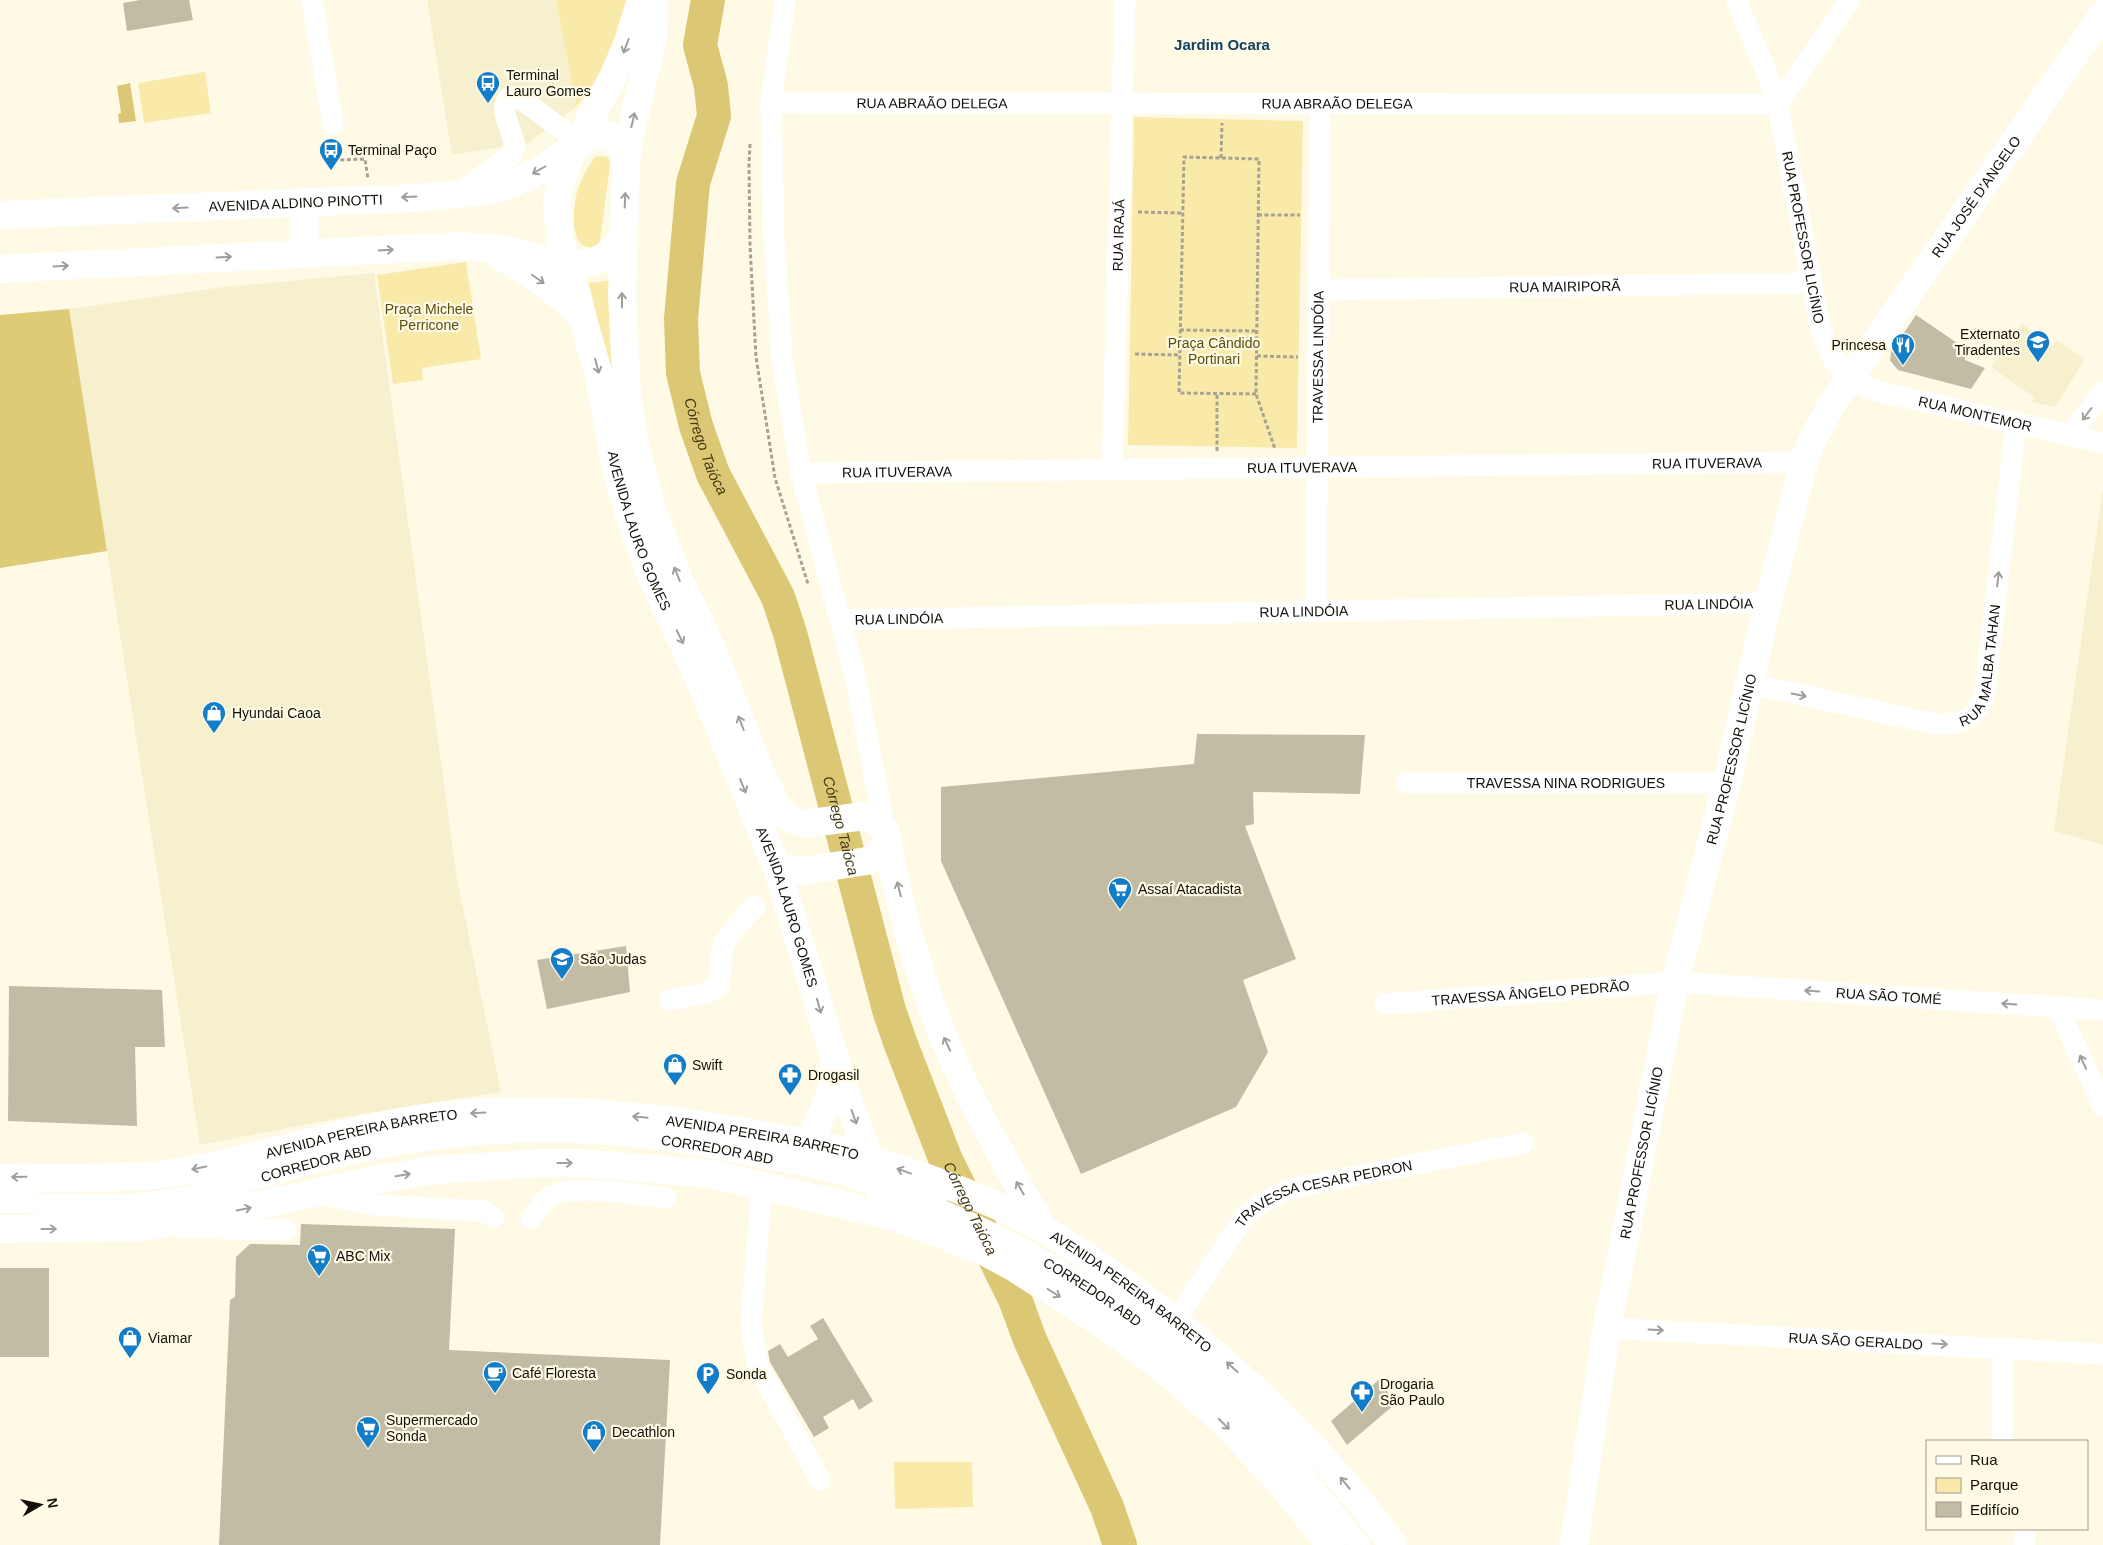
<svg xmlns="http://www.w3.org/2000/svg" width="2103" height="1545" font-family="Arial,sans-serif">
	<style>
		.built { fill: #f7f0cf }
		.green { fill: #f9eaaa }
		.forest { fill: #decb76 }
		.water { fill: #dcc874 }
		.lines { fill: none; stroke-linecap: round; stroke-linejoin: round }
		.river { stroke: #dcc874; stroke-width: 34 }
		.building { fill: #c2bca5 }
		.path { stroke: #a6a393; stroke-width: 3; stroke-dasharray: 4 2.5; stroke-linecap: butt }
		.minor { stroke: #fff; stroke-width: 21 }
		.major { stroke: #fff; stroke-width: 28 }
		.oneway { stroke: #a09f9c }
		.labels { text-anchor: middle; stroke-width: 4.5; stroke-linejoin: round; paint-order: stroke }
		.poi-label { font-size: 14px; fill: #121008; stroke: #fefae6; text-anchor: start }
		.street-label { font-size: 14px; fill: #121008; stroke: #fefae6 }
		.park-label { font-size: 14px; fill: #5c4e0b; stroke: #fefae6 }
		.neighbourhood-label { font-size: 15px; font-weight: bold; fill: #124065; stroke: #fefae6 }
		.water-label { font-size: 15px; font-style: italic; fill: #433b16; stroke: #fefae6 }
	</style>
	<rect width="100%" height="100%" fill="#fefae6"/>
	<!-- built -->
	<path class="built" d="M 427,0 L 556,0 L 576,107 L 528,143 L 452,155 Z
		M 374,273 L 457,879 L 501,1092 L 350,1116 L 200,1145 L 69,309 L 223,287 Z
		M 2022,323 L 2050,347 L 2057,340 L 2085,359 L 2055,407 L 2032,402 L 2034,397 L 1991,367 Z
		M 2103,488 L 2103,845 L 2054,831 Z"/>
	<!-- green -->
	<path class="green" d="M 556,0 L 629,0 L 621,27 L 597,80 L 576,107 Z
		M 205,72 L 211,113 L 144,123 L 138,83 Z
		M 1134,117 L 1303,121 L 1297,448 L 1128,445 Z
		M 601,156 L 608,157 L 610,164 L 600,241 L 596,247 C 568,252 573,210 577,192 C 581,180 587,167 595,157 Z
		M 466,262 L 481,359 L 422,368 L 423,380 L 393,384 L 377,275 Z
		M 611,280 L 612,382 L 589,283 Z
		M 894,1462 L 972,1462 L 973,1507 L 895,1509 Z"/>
	<!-- forest -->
	<path class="forest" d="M 69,309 L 107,551 L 0,568 L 0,315 Z"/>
	<!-- water -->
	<path class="water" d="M 130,83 L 136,121 L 119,123 L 118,114 L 121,113 L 117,86 Z"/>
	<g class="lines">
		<!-- river -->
		<path class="river" id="s1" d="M 708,0 L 700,45 L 711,86 L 714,116 L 693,183 L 681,319 L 683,373 L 696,426 L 713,474 L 778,597 L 790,633 L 889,1010 L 900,1042 L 945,1158 L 1015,1299 L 1030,1340 L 1107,1507 L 1120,1545"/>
	</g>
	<!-- building -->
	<path class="building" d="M 140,0 L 189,0 L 193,20 L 127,31 L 123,3 Z
		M 1916,315 L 1966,349 L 1965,360 L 1985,368 L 1971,389 L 1898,370 L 1893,364 L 1890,360 L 1891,352 Z
		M 1197,734 L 1365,735 L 1360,794 L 1253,792 L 1254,824 L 1245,826 L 1296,959 L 1243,980 L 1268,1052 L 1236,1107 L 1081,1174 L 941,861 L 941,787 L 1194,764 Z
		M 626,946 L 630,992 L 547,1009 L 537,960 Z
		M 9,986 L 162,990 L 165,1047 L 135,1047 L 137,1126 L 8,1121 Z
		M 301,1224 L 455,1229 L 449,1350 L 670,1360 L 660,1545 L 219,1545 L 230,1300 L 235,1297 L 236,1257 L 250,1244 L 300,1245 Z
		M 0,1268 L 49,1268 L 49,1357 L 0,1357 Z
		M 823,1318 L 873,1401 L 859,1410 L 853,1399 L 823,1417 L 829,1428 L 814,1437 L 770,1362 L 768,1351 L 780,1344 L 788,1357 L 818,1339 L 810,1326 Z
		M 1381,1378 L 1394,1405 L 1347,1445 L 1331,1421 Z"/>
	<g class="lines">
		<!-- path -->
		<path class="path" d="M 336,143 L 338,160 L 365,159 L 368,179
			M 750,144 L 749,164 L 750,245 L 756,357 L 775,478 L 808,584
			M 1221,158 L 1222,123
			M 1138,212 L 1182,213
			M 1258,215 L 1300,215
			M 1180,330 L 1257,331
			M 1135,354 L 1180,355
			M 1257,356 L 1298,357
			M 1256,394 L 1179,393 L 1184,157 L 1259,159 L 1256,394 L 1275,449
			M 1217,451 L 1217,394"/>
		<!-- minor -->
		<g class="minor">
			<path d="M 312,0 L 333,125"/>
			<path d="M 785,0 L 771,103 L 774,235 L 782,358 L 801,473 L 855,676 L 885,830"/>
			<path id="s2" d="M 1736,0 L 1765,68 L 1778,104 L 1819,321 C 1830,359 1838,378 1877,391 L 2103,443"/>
			<path id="s3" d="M 771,103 L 1778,104"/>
			<path d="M 1778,104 L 1850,0"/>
			<path d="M 459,193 L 511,155 L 515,145 L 505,114 L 505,105 L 508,98 L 514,97 L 521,99 L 579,142"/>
			<path id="s4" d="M 1319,290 L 1811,283"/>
			<path d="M 2070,435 L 2103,392"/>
			<path id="s5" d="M 1112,469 L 1125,0"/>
			<path id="s6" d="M 801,473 L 1804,462"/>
			<path id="s7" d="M 1316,611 L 1320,103"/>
			<path id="s8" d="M 840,620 L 1768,603"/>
			<path id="s9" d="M 1751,684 L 1935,724 C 1964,723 1974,723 1985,694 L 2016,423"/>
			<path id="s10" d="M 1406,783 L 1727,783"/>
			<path d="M 669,1000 L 707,993 L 719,986 C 722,973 720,956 723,947 C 729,931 745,918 755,906"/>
			<path id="s11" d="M 1385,1004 L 1675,982 L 2103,1010"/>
			<path d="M 2058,1008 L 2103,1106"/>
			<path d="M 762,1185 L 751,1324 L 758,1366 L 820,1480"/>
			<path d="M 322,1195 L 375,1205 L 483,1211 L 494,1217"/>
			<path id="s12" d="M 0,1202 C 57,1203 117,1209 173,1199 C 218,1192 261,1177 305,1165 C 360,1150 418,1140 475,1135 C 566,1127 657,1136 746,1154 C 780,1161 815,1167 849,1177 C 1005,1223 1148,1314 1264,1429 C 1275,1439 1284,1452 1293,1463 C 1316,1490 1338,1517 1360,1545"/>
			<path d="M 531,1219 C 536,1213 540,1205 545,1200 C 565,1181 640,1195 666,1198"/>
			<path d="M 183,1228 L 286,1230"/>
			<path id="s13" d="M 1175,1321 L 1245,1216 L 1263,1202 L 1289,1189 L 1524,1143"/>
			<path id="s14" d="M 1607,1328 L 2103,1354"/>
			<path d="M 2002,1347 L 2002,1436"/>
			<path d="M 2024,1545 L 2026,1529"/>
		</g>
		<!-- major -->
		<g class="major">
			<path id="s15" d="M 641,0 L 627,45 L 613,77 L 569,159 L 561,181 L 557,199 L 560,240 L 599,375 L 615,465 L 635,534 L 653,580 L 687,651 L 717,722 L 777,868 L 848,1101 L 892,1216"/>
			<path d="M 654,0 L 653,40 L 630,134 L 626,168 L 622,295 L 627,394 L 635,445 L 651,506 L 680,583 L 702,626 L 726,684 L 761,774 L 778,808 L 788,818 L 804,824 L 864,816 L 877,821 L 885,830 C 897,896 917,969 941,1031 C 969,1101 1007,1166 1045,1231"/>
			<path id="s16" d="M 0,215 C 105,210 209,207 314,202 C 371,199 431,200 488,190 C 506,187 524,179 540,170 C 569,153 617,102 626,168"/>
			<path d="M 304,253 L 305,202"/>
			<path d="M 501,257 C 532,273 559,292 582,318"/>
			<path d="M 0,269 L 460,246 C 475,247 491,247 506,250 C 548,258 601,285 624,232"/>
			<path d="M 777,868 L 802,871 L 867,861 L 879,855 L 887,841"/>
			<path d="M 809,1143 L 831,1093 L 833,1066"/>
			<path id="s17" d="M 0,1178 C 60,1177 126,1181 186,1171 C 278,1155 365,1122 459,1114 C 546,1107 634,1114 721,1128 C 772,1137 824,1143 873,1160 C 930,1178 993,1200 1045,1230 C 1087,1255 1127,1284 1166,1314 C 1252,1381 1329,1456 1393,1545"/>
			<path d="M 0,1229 L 145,1227 L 246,1208 L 380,1179 L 435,1170 L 541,1163 L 582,1163 L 711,1174 L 892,1216 L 983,1251 L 1013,1267 L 1090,1316 L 1161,1366 L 1222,1421 L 1275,1477 L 1331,1545"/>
			<path id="s18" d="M 1574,1545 L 1607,1328 L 1675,982 L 1727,783 L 1768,603 L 1804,462 L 1811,443 L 1832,404 L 2103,14"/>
		</g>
	</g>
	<!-- one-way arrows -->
	<defs><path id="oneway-shaft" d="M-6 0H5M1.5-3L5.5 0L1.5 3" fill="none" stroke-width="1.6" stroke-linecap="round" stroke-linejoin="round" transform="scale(1.25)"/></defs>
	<g class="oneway">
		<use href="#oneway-shaft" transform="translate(626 46) rotate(111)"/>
		<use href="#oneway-shaft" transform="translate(633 120) rotate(-77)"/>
		<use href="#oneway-shaft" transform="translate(539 170) rotate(150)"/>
		<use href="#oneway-shaft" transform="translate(409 197) rotate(177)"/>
		<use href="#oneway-shaft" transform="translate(625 200) rotate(-88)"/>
		<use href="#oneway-shaft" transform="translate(180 208) rotate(177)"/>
		<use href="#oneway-shaft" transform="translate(386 250) rotate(-3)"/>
		<use href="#oneway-shaft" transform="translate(224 257) rotate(-3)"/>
		<use href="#oneway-shaft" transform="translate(61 266) rotate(-3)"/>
		<use href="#oneway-shaft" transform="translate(538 279) rotate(35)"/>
		<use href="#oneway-shaft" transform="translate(622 300) rotate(-90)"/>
		<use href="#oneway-shaft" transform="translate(597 366) rotate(75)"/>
		<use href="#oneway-shaft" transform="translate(2087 414) rotate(127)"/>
		<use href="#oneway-shaft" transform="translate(677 574) rotate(-112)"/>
		<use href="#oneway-shaft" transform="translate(1998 579) rotate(-83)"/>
		<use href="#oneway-shaft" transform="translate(680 637) rotate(64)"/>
		<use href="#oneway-shaft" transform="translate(1799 695) rotate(12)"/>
		<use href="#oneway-shaft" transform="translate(741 723) rotate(-111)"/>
		<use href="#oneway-shaft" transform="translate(743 786) rotate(68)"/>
		<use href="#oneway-shaft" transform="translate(899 889) rotate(-104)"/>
		<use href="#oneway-shaft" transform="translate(1812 991) rotate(-176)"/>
		<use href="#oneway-shaft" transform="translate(2009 1004) rotate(-176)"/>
		<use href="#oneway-shaft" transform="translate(819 1006) rotate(74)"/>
		<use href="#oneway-shaft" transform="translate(947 1044) rotate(-115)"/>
		<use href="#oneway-shaft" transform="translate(2083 1062) rotate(-114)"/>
		<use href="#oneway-shaft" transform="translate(478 1113) rotate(177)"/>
		<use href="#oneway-shaft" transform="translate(640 1117) rotate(-174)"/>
		<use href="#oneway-shaft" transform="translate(854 1117) rotate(70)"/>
		<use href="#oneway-shaft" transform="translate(565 1163)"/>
		<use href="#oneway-shaft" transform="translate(199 1168) rotate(168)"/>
		<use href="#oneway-shaft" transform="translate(904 1171) rotate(-160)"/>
		<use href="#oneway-shaft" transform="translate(403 1175) rotate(-9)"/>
		<use href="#oneway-shaft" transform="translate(19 1177) rotate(179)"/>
		<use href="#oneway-shaft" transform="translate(1020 1188) rotate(-120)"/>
		<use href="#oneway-shaft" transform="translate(244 1209) rotate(-12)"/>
		<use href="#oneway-shaft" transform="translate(49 1229)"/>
		<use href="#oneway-shaft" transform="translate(1054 1293) rotate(32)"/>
		<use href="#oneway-shaft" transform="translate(1656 1330) rotate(3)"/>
		<use href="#oneway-shaft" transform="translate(1940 1344) rotate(3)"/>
		<use href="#oneway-shaft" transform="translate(1232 1367) rotate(-138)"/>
		<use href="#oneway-shaft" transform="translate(1224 1424) rotate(45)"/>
		<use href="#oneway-shaft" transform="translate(1345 1483) rotate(-129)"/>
	</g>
	<!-- icons -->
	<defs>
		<g id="bus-pin" transform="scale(1.25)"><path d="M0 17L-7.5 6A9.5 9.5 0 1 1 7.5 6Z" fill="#127dc8" stroke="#fefae6"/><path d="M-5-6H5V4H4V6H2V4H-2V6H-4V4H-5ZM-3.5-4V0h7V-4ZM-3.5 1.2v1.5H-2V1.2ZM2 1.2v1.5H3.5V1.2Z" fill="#fff"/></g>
		<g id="school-pin" transform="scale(1.25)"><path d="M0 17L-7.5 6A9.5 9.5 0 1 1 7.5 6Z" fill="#127dc8" stroke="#fefae6"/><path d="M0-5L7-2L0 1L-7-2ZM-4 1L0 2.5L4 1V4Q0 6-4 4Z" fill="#fff"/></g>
		<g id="restaurant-pin" transform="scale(1.25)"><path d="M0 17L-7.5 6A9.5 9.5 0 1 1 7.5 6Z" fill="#127dc8" stroke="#fefae6"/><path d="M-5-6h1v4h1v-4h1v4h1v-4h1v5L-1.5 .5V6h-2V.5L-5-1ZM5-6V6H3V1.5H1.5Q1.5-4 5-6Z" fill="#fff"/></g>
		<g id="shop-pin" transform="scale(1.25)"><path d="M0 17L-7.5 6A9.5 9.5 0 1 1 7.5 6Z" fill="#127dc8" stroke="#fefae6"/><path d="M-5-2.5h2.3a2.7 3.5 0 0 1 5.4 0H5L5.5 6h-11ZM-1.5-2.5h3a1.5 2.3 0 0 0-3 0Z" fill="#fff"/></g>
		<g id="supermarket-pin" transform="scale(1.25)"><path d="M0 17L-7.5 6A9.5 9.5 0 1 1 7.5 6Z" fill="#127dc8" stroke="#fefae6"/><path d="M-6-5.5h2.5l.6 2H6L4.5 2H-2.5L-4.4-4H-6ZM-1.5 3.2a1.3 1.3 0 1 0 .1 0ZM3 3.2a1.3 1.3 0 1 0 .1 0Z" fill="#fff"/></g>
		<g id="university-pin" transform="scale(1.25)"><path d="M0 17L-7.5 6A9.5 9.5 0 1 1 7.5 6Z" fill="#127dc8" stroke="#fefae6"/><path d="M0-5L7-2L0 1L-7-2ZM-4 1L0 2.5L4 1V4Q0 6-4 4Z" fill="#fff"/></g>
		<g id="pharmacy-pin" transform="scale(1.25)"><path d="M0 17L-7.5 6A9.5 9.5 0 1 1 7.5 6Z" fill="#127dc8" stroke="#fefae6"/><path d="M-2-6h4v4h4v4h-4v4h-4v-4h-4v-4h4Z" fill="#fff"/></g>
		<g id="cafe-pin" transform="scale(1.25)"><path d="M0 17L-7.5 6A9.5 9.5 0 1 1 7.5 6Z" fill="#127dc8" stroke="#fefae6"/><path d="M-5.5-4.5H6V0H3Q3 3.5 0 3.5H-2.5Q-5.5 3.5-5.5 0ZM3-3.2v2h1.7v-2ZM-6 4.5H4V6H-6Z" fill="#fff"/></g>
		<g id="parking-pin" transform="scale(1.25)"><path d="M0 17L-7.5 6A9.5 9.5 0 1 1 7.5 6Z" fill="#127dc8" stroke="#fefae6"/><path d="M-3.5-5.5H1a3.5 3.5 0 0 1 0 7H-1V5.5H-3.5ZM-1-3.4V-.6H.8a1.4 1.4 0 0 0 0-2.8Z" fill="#fff"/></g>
	</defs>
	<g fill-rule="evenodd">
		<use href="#bus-pin" x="488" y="83"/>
		<use href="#bus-pin" x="331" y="150"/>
		<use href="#school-pin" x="2038" y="342"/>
		<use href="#restaurant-pin" x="1903" y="345"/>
		<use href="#shop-pin" x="214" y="713"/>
		<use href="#supermarket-pin" x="1120" y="889"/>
		<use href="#university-pin" x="562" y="959"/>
		<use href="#shop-pin" x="675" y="1065"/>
		<use href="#pharmacy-pin" x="790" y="1075"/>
		<use href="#supermarket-pin" x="319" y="1256"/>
		<use href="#shop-pin" x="130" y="1338"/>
		<use href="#cafe-pin" x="495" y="1373"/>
		<use href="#parking-pin" x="708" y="1374"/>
		<use href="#pharmacy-pin" x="1362" y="1392"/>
		<use href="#supermarket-pin" x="368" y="1428"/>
		<use href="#shop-pin" x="594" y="1432"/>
	</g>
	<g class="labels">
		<!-- poi labels -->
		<g class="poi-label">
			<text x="506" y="80">Terminal<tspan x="506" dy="16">Lauro Gomes</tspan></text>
			<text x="348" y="155">Terminal Paço</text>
			<text x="2020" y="339" text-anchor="end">Externato<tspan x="2020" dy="16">Tiradentes</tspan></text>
			<text x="1886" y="350" text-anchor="end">Princesa</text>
			<text x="232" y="718">Hyundai Caoa</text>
			<text x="1138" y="894">Assaí Atacadista</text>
			<text x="580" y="964">São Judas</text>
			<text x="692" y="1070">Swift</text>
			<text x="808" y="1080">Drogasil</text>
			<text x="336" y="1261">ABC Mix</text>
			<text x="148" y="1343">Viamar</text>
			<text x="512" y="1378">Café Floresta</text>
			<text x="726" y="1379">Sonda</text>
			<text x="1380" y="1389">Drogaria<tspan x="1380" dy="16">São Paulo</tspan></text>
			<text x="386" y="1425">Supermercado<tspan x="386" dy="16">Sonda</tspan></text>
			<text x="612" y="1437">Decathlon</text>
		</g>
		<!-- street labels -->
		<g class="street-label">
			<text dy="5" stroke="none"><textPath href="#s3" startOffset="161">RUA ABRAÃO DELEGA</textPath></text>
			<text dy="5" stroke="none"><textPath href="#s3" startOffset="566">RUA ABRAÃO DELEGA</textPath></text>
			<text dy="5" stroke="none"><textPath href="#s18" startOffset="1425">RUA JOSÉ D'ANGELO</textPath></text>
			<text dy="5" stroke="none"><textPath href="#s16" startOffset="296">AVENIDA ALDINO PINOTTI</textPath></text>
			<text dy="5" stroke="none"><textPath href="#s5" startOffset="234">RUA IRAJÁ</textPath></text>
			<text dy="5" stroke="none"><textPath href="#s2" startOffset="248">RUA PROFESSOR LICÍNIO</textPath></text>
			<text dy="5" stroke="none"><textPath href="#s4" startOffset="246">RUA MAIRIPORÃ</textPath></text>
			<text dy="5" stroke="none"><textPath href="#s7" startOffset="254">TRAVESSA LINDÓIA</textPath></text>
			<text dy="5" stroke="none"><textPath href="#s2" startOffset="530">RUA MONTEMOR</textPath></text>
			<text dy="5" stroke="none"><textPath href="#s6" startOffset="906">RUA ITUVERAVA</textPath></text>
			<text dy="5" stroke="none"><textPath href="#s6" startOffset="501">RUA ITUVERAVA</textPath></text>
			<text dy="5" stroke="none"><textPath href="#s6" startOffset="96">RUA ITUVERAVA</textPath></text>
			<text dy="5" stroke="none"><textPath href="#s15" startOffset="560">AVENIDA LAURO GOMES</textPath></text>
			<text dy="5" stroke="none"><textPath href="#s8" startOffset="869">RUA LINDÓIA</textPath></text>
			<text dy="5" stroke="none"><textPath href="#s8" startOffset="464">RUA LINDÓIA</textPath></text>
			<text dy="5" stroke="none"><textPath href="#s8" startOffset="59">RUA LINDÓIA</textPath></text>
			<text dy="5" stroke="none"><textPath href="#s9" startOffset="278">RUA MALBA TAHAN</textPath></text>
			<text dy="5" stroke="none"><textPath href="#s18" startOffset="802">RUA PROFESSOR LICÍNIO</textPath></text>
			<text dy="5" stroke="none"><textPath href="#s10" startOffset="160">TRAVESSA NINA RODRIGUES</textPath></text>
			<text dy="5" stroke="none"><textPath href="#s15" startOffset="965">AVENIDA LAURO GOMES</textPath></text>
			<text dy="5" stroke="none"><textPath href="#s11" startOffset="146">TRAVESSA ÂNGELO PEDRÃO</textPath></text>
			<text dy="5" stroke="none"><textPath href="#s11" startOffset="505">RUA SÃO TOMÉ</textPath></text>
			<text dy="5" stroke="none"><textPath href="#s17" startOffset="366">AVENIDA PEREIRA BARRETO</textPath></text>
			<text dy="5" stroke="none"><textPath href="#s17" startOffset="771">AVENIDA PEREIRA BARRETO</textPath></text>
			<text dy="5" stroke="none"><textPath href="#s12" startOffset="726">CORREDOR ABD</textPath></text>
			<text dy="5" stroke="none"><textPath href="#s18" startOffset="398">RUA PROFESSOR LICÍNIO</textPath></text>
			<text dy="5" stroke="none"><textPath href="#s12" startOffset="321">CORREDOR ABD</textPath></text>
			<text dy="5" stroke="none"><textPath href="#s13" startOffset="209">TRAVESSA CESAR PEDRON</textPath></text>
			<text dy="5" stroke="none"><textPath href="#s12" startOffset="1131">CORREDOR ABD</textPath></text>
			<text dy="5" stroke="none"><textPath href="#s17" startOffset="1176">AVENIDA PEREIRA BARRETO</textPath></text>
			<text dy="5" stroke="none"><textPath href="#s14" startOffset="249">RUA SÃO GERALDO</textPath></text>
		</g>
		<!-- park labels -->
		<g class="park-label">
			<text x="429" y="314">Praça Michele<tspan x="429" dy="16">Perricone</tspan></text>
			<text x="1214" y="348">Praça Cândido<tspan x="1214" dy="16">Portinari</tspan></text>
		</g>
		<!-- neighbourhood labels -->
		<g class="neighbourhood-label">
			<text x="1222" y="50">Jardim Ocara</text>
		</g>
		<!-- water labels -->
		<g class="water-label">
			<text dy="5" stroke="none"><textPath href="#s1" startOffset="456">Córrego Taióca</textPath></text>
			<text dy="5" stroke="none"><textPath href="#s1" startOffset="861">Córrego Taióca</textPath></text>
			<text dy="5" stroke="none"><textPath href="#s1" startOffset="1266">Córrego Taióca</textPath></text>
		</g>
	</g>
	<!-- legend -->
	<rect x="1926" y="1440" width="162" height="90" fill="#fefae6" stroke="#a09c8d"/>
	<rect x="1936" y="1456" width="25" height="8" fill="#ffffff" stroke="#a09c8d"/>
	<text x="1970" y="1465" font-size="15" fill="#121008">Rua</text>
	<rect x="1936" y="1478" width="25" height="15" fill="#f9eaaa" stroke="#a09c8d"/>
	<text x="1970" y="1490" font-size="15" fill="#121008">Parque</text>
	<rect x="1936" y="1502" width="25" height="15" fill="#c2bca5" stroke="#a09c8d"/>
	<text x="1970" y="1515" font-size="15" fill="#121008">Edifício</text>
	<!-- north arrow -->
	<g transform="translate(40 1505) rotate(81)" stroke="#fefae6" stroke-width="4" paint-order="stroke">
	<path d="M0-4L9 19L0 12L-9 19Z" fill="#121008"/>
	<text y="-8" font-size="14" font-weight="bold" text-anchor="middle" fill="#121008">N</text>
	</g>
</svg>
